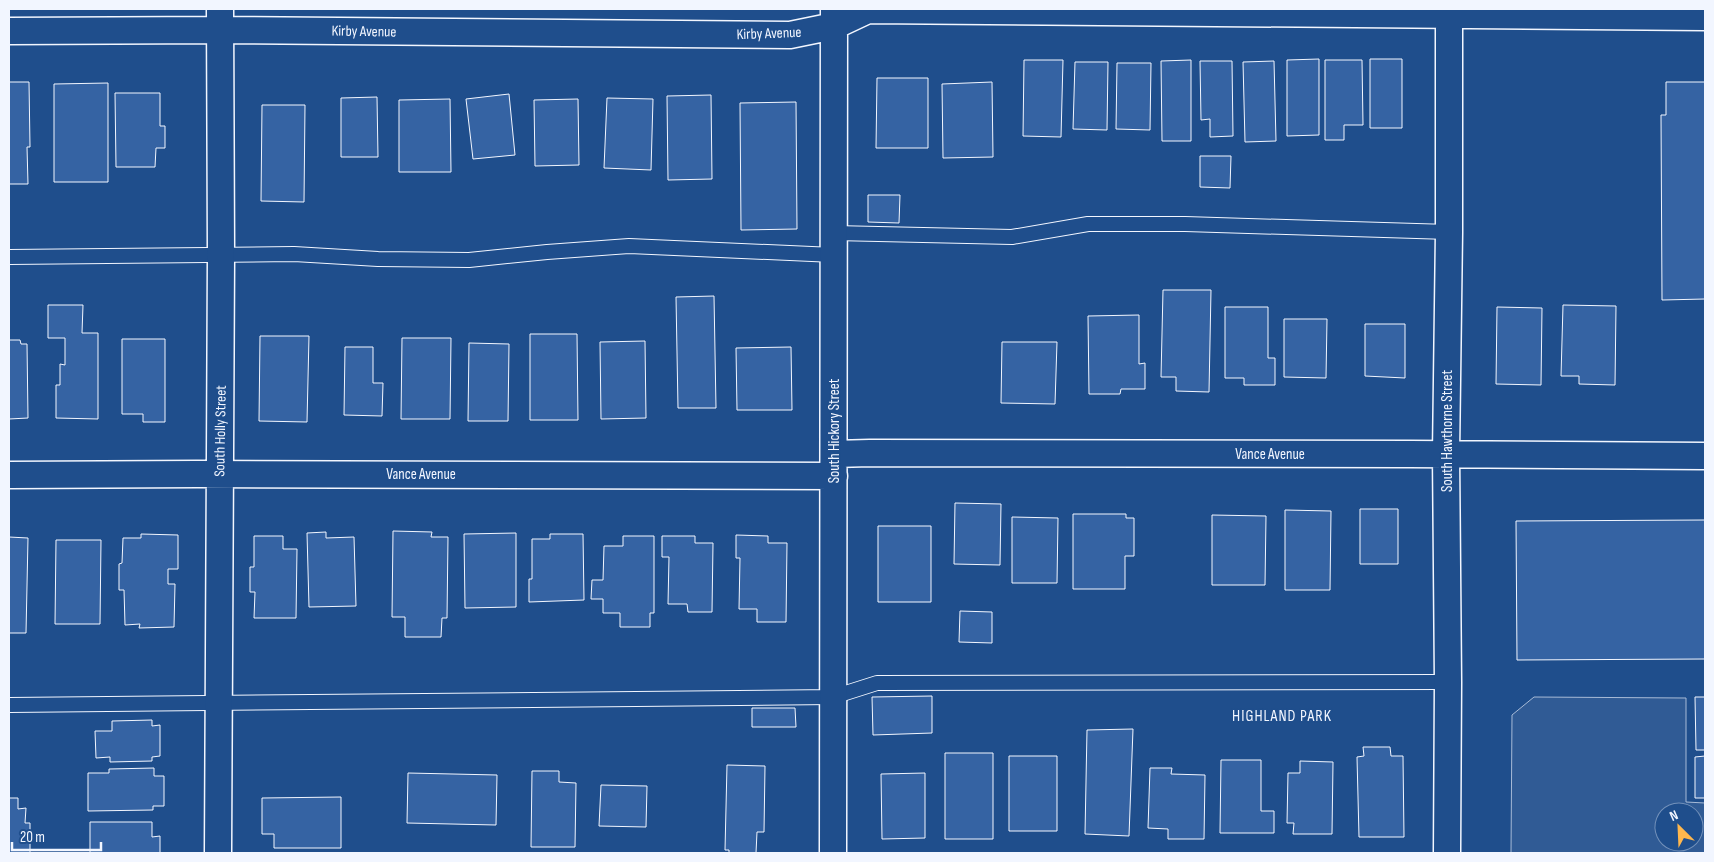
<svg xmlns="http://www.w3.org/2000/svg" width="1714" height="862" font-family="'Sofia Sans Condensed',sans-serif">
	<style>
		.green { fill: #305b95; stroke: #a8bbd7; fill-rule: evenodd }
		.building { fill: #3563a3; stroke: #f2f6ff }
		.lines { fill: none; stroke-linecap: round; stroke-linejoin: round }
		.lane-casing { stroke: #f2f6ff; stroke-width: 16 }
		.street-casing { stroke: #f2f6ff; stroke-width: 29 }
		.lane { stroke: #1f4e8c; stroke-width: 14 }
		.street { stroke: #1f4e8c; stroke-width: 26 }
		.labels { text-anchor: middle; stroke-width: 4; stroke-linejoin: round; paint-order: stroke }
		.street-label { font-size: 15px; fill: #f2f6ff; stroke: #1f4e8c }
		.neighbourhood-label { font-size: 16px; letter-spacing: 1px; fill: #f2f6ff; stroke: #1f4e8c }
	</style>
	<rect width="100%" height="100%" fill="#1f4e8c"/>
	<!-- green -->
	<path class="green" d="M 1534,697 L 1686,698 L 1686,802 L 1705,803 L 1705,853 L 1511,853 L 1512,715 ZM 1664,812 L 1694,812 L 1694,842 L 1664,842 Z"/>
	<!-- building -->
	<path class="building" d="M 1319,59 L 1319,135 L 1287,136 L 1287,60 Z
		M 1370,59 L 1402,59 L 1402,128 L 1370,128 Z
		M 1024,60 L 1063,60 L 1061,137 L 1023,136 Z
		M 1191,60 L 1191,141 L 1162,141 L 1161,61 Z
		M 1325,60 L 1362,60 L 1363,125 L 1344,125 L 1344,140 L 1325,140 Z
		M 1200,61 L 1232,61 L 1233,136 L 1210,137 L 1210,119 L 1201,120 Z
		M 1274,61 L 1276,141 L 1245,142 L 1243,62 Z
		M 1075,62 L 1108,62 L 1107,130 L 1073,129 Z
		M 1117,63 L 1151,63 L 1150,130 L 1116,129 Z
		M 877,78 L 928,78 L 928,148 L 876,148 Z
		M 9,82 L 29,82 L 30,147 L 27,147 L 28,184 L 9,184 Z
		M 992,82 L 993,157 L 943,158 L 942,84 Z
		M 1666,82 L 1705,82 L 1705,299 L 1662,300 L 1661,115 L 1666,115 Z
		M 108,83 L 108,182 L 54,182 L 54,84 Z
		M 115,93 L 160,93 L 160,126 L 165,126 L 165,148 L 156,148 L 155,167 L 116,167 Z
		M 509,94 L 515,155 L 473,159 L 466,99 Z
		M 711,95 L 712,179 L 668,180 L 667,96 Z
		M 377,97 L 378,157 L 341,157 L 341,98 Z
		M 607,98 L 653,99 L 651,170 L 604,168 Z
		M 450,99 L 451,172 L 399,172 L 399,100 Z
		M 578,99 L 579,165 L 535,166 L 534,100 Z
		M 796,102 L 797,229 L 741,230 L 740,103 Z
		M 262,105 L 305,105 L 304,202 L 261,201 Z
		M 1200,156 L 1231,156 L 1230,188 L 1200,187 Z
		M 868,195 L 900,195 L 899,223 L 868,222 Z
		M 1163,290 L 1211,290 L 1209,392 L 1176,391 L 1176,377 L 1161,377 Z
		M 714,296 L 716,408 L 678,408 L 676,297 Z
		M 48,305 L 83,305 L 82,333 L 98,333 L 98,419 L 56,418 L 56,385 L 60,385 L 60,364 L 65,365 L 65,338 L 48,338 Z
		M 1563,305 L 1616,306 L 1615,385 L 1579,384 L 1579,376 L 1561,376 Z
		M 1225,307 L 1268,307 L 1268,358 L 1275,358 L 1275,385 L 1244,385 L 1244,378 L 1225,378 Z
		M 1497,307 L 1542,308 L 1541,385 L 1496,384 Z
		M 1139,315 L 1139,364 L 1145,363 L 1145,389 L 1121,389 L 1120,394 L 1089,394 L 1088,316 Z
		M 1284,319 L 1327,319 L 1326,378 L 1284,377 Z
		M 1365,324 L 1405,324 L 1405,378 L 1365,376 Z
		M 530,334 L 577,334 L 578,420 L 530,420 Z
		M 260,336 L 309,336 L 307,422 L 259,421 Z
		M 402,338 L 451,338 L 450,419 L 401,419 Z
		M 122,339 L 165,339 L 165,422 L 143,422 L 143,414 L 122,414 Z
		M 9,340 L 20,340 L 21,344 L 27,344 L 28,418 L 9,419 Z
		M 645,341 L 646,418 L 601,419 L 600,342 Z
		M 1002,342 L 1057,342 L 1055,404 L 1001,403 Z
		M 469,343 L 509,344 L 508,421 L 468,421 Z
		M 345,347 L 373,347 L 373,383 L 383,383 L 382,416 L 344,415 Z
		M 791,347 L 792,410 L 737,410 L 736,348 Z
		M 955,503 L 1001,504 L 1000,565 L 954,564 Z
		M 1360,509 L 1398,509 L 1398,564 L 1360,564 Z
		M 1285,510 L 1331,511 L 1330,590 L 1285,590 Z
		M 1073,514 L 1126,514 L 1126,518 L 1134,518 L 1134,556 L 1125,556 L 1125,589 L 1073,589 Z
		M 1212,515 L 1266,516 L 1265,585 L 1212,585 Z
		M 1012,517 L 1058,518 L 1057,583 L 1012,583 Z
		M 1705,520 L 1705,659 L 1517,660 L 1516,521 Z
		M 878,526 L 931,526 L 931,602 L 878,602 Z
		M 393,531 L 432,532 L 431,537 L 448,537 L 447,618 L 442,618 L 441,637 L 405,637 L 405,617 L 392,617 Z
		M 326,532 L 326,538 L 354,537 L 356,606 L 309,607 L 307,533 Z
		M 516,533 L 516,607 L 465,608 L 464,534 Z
		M 141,534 L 178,535 L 178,569 L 168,569 L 168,584 L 175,584 L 174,627 L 139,628 L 140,624 L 125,625 L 124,590 L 119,590 L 119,564 L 122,563 L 123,538 L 141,538 Z
		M 550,534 L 583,534 L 584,600 L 529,602 L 529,579 L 532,579 L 532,539 L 550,539 Z
		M 736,535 L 768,536 L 768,543 L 787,543 L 786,622 L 757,622 L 757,609 L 739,609 L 740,558 L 736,558 Z
		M 254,536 L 283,536 L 283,549 L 297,549 L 296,618 L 254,618 L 255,592 L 250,592 L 250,567 L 254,567 Z
		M 623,536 L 654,536 L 654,613 L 650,613 L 650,627 L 620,627 L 620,613 L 603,613 L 603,599 L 591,599 L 592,580 L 603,580 L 604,546 L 623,546 Z
		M 662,536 L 695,536 L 695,543 L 713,543 L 712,612 L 688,612 L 687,604 L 668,604 L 669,557 L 662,557 Z
		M 9,537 L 28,538 L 26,633 L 9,633 Z
		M 56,540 L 101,540 L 100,624 L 55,624 Z
		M 960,611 L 992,612 L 992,643 L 959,642 Z
		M 932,696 L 932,733 L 873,735 L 872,697 Z
		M 1695,697 L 1705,697 L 1705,750 L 1696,750 Z
		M 752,708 L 795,708 L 796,727 L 752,727 Z
		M 152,720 L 152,726 L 160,725 L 160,756 L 152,757 L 152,761 L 110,762 L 110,757 L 96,758 L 95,731 L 112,731 L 112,721 Z
		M 1133,729 L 1129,836 L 1085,834 L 1087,730 Z
		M 1363,747 L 1390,747 L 1391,756 L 1403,756 L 1404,837 L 1359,837 L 1357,757 L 1364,756 Z
		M 945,753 L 993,753 L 993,839 L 945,839 Z
		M 1009,756 L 1057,756 L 1057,831 L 1009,831 Z
		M 1705,756 L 1705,798 L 1695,798 L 1695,757 Z
		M 1221,760 L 1261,760 L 1261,811 L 1274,811 L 1274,833 L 1220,833 Z
		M 1300,761 L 1333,762 L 1332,834 L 1293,834 L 1294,823 L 1287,823 L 1288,773 L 1300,773 Z
		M 727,765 L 765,766 L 764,832 L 757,832 L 756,853 L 729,853 L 729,850 L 725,850 Z
		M 154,768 L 154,776 L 164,776 L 164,806 L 153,806 L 153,810 L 88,811 L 88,773 L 109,773 L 109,769 Z
		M 1150,768 L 1172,768 L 1171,774 L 1205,775 L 1204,839 L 1168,839 L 1168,829 L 1148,828 Z
		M 532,771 L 559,771 L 559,782 L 576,783 L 575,847 L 531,847 Z
		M 408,773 L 497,775 L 496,825 L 407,823 Z
		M 925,773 L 925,838 L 882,839 L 881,774 Z
		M 601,785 L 647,786 L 646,827 L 599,826 Z
		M 341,797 L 341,848 L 274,848 L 274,834 L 262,834 L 262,798 Z
		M 9,798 L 18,798 L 18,809 L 26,808 L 25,823 L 30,823 L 30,853 L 9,853 Z
		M 90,822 L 152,822 L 152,837 L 160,836 L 160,853 L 90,853 Z"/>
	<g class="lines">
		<!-- lane casing -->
		<g class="lane-casing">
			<path id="lane" d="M 834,233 L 1012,237 L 1088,224 L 1185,224 L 1449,232
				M 9,257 L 294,254 L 378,259 L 469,260 L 547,252 L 629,246 L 834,255
				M 9,705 L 833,697 L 877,683 L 1448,682"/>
		</g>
		<!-- street casing -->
		<g class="street-casing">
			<path id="street" d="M 9,31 L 220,30 L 790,35 L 834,26 L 868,10 L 1705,17
				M 834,454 L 870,453 L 1410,454 L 1705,456
				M 9,475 L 197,474 L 834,476
				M 218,853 L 221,255 L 220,9
				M 833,853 L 834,9
				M 1447,853 L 1448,682 L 1446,454 L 1449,232 L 1449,9"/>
		</g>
		<!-- lane -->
		<use href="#lane" class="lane"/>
		<!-- street -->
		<use href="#street" class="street"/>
	</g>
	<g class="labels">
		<!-- street labels -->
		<g class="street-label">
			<text transform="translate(364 31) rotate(1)" y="5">Kirby Avenue</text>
			<text transform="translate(769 33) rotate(-2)" y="5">Kirby Avenue</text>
			<text transform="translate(220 431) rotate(-89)" y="5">South Holly Street</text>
			<text transform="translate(834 431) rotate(-90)" y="5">South Hickory Street</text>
			<text transform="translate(1447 431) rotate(-90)" y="5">South Hawthorne Street</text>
			<text x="1270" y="459">Vance Avenue</text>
			<text x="421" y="479">Vance Avenue</text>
		</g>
		<!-- neighbourhood labels -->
		<g class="neighbourhood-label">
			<text x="1282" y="721">HIGHLAND PARK</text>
		</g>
	</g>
	<!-- border -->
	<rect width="1714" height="862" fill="none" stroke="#f2f6ff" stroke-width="20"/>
	<!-- north arrow -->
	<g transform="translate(1679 827) rotate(336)"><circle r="24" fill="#1f4e8c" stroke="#7391ba"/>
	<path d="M0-4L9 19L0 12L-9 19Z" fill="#ffb74d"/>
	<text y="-8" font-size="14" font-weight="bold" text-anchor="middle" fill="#f2f6ff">N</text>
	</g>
	<!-- scale -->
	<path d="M12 842v8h89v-8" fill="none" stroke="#f2f6ff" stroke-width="2.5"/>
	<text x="20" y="842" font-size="15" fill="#f2f6ff" stroke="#1f4e8c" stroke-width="4" paint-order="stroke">20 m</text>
</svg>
